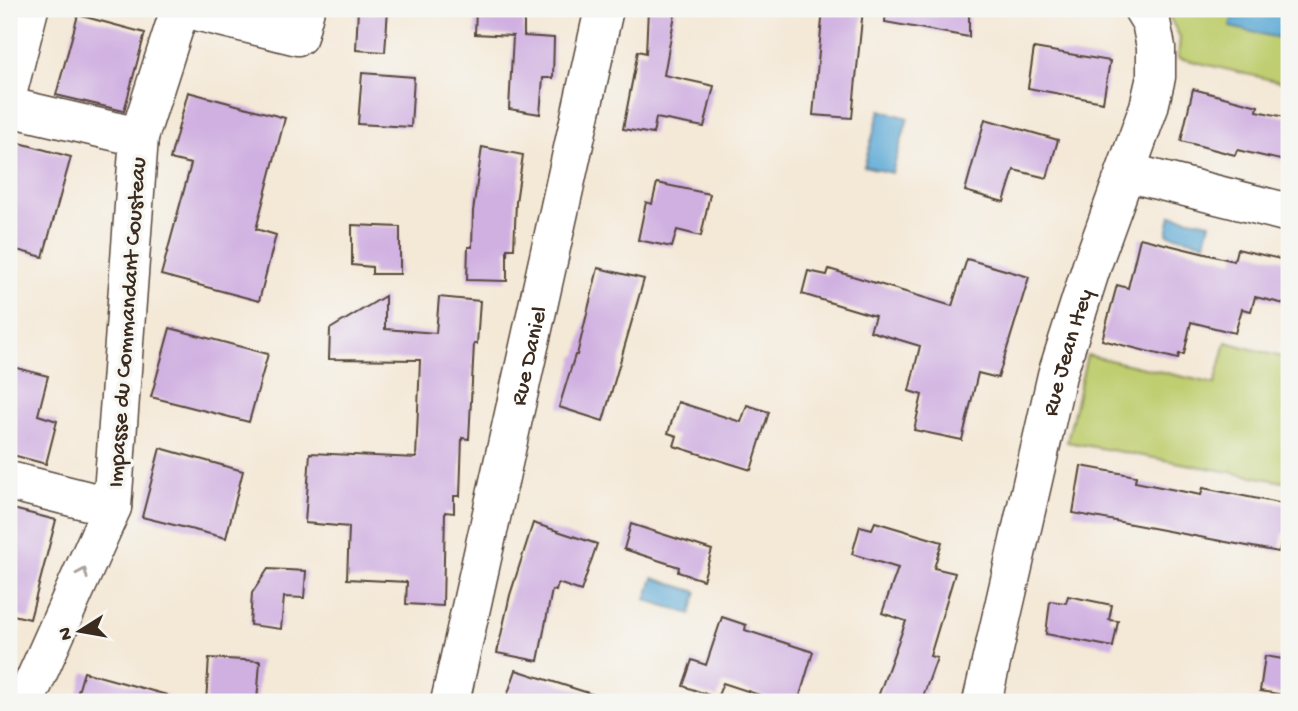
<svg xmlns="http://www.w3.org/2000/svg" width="1298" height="711" font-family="'Gochi Hand',sans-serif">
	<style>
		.green { fill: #bfce70; stroke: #7d7c47; stroke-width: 2 }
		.water { fill: #5ba9d5; stroke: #4b6a7a; stroke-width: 2 }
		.building { fill: #d0b0e1 }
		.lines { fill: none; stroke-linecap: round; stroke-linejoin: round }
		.minor-casing { stroke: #57463a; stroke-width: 41 }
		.minor { stroke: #fff; stroke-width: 38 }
		.oneway { stroke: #a79f9a }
		.labels { text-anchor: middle; stroke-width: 7; stroke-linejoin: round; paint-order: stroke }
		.street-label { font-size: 23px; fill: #3b2a1e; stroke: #f6f6f2 }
	</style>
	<rect width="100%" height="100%" fill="#f6f6f2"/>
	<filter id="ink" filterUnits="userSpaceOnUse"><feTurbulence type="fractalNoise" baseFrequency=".0143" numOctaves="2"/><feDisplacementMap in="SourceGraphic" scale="14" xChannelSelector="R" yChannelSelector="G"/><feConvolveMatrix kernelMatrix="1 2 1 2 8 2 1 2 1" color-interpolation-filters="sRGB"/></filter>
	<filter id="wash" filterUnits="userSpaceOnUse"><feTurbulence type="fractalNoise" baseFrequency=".00686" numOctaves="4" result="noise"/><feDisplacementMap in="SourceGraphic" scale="28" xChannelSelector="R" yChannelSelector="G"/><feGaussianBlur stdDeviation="1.57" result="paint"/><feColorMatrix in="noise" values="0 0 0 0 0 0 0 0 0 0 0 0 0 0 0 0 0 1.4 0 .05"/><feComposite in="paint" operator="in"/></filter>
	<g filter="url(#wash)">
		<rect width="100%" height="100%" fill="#f4e8d6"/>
		<!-- green -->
		<path class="green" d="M 1165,9 L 1289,9 L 1289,84 L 1178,58 L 1180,37 Z
			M 1226,342 L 1289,359 L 1289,483 L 1067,442 L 1087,355 L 1215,384 Z"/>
		<!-- water -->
		<path class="water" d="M 1234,9 L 1271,9 L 1289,13 L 1287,40 L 1230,27 Z
			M 880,110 L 908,118 L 892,173 L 864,166 Z
			M 1171,215 L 1210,223 L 1205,243 L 1167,234 Z
			M 653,578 L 697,592 L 691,614 L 646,600 Z"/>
		<g id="blocks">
			<!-- building -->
			<path class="building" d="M 358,9 L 388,9 L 385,52 L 356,50 Z
				M 476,9 L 524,9 L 524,36 L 554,38 L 553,78 L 543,78 L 540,114 L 509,109 L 513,36 L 475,34 Z
				M 648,9 L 676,9 L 664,75 L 714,86 L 704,127 L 656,118 L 653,134 L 623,129 L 638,51 L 646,53 Z
				M 823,9 L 863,9 L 852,118 L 813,115 Z
				M 886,9 L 969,9 L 969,37 L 885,22 Z
				M 78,15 L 145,33 L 124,111 L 56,95 Z
				M 1034,48 L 1110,61 L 1103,102 L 1028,88 Z
				M 362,73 L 414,77 L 411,127 L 358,124 Z
				M 1193,89 L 1258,106 L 1257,111 L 1289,118 L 1289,162 L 1237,150 L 1235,155 L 1181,141 Z
				M 188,92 L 285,118 L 256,229 L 276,235 L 259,301 L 161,275 L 191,164 L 170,159 Z
				M 985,119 L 1058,140 L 1047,178 L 1014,170 L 1004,202 L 965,191 Z
				M 9,140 L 71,157 L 43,257 L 9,248 Z
				M 482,147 L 523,155 L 516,202 L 514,249 L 507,249 L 507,281 L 467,280 L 468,247 L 472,247 L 473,211 Z
				M 657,183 L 710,194 L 701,236 L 677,230 L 672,247 L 638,240 L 646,202 L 652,204 Z
				M 352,225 L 400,227 L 400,274 L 372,274 L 372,267 L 352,265 Z
				M 1140,238 L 1234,261 L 1237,249 L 1289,261 L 1289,305 L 1255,297 L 1251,311 L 1242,309 L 1235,333 L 1191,322 L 1184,354 L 1179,354 L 1178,359 L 1102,340 L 1117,285 L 1128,288 Z
				M 967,259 L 1029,277 L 998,378 L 978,373 L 962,440 L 914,430 L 922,395 L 909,391 L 920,346 L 870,331 L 875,316 L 802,294 L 808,271 L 827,275 L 829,269 L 952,306 Z
				M 598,268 L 644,279 L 603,421 L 559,407 L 575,355 L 577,355 Z
				M 385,296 L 385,329 L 436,333 L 439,297 L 480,301 L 477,344 L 474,344 L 469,439 L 462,438 L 460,496 L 454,496 L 454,513 L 445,512 L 443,606 L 406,604 L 407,582 L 347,579 L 349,527 L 305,523 L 310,453 L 416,458 L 420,360 L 329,359 L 330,329 Z
				M 170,328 L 268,354 L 249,422 L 151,397 Z
				M 9,366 L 48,376 L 38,415 L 57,421 L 46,464 L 9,454 Z
				M 678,402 L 741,422 L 747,405 L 769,412 L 751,470 L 674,446 L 677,436 L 668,433 Z
				M 160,448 L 243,471 L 226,538 L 142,517 Z
				M 1081,466 L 1136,476 L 1135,482 L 1201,495 L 1203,488 L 1289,505 L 1289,534 L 1283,533 L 1279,552 L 1073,513 Z
				M 9,508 L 56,520 L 30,619 L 9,614 Z
				M 875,522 L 942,542 L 934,568 L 955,573 L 930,656 L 937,658 L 921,702 L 876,702 L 906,621 L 882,613 L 898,568 L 852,554 L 860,526 L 872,529 Z
				M 533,523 L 597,544 L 581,591 L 558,583 L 556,591 L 552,590 L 538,661 L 497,653 L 510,595 Z
				M 631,524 L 712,550 L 703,580 L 678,572 L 679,567 L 624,549 Z
				M 268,569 L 306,571 L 304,598 L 284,597 L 281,629 L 250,625 L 252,593 Z
				M 1068,596 L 1112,605 L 1109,620 L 1118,621 L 1113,647 L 1046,634 L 1050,601 L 1066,603 Z
				M 722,617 L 746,625 L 745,630 L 813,652 L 798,702 L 781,702 L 723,683 L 717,698 L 683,686 L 692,660 L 706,665 Z
				M 1265,656 L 1289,660 L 1289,688 L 1285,687 L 1284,695 L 1260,691 Z
				M 209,658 L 260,661 L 257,702 L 206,702 Z
				M 516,670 L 601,697 L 600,702 L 505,702 Z
				M 84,672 L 167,695 L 165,702 L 75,702 Z"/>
		</g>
	</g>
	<g filter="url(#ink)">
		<use href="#blocks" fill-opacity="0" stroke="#57463a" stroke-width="2"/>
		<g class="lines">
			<!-- minor casing -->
			<g class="minor-casing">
				<g id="minor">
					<path d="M 188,9 L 298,36 L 305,9"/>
					<path d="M 9,87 L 29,9"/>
					<path d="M 9,107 L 139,137 L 112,507"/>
					<path d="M 139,137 L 180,9"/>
					<path d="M 1126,172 L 1289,213"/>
					<path d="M 9,481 L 112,507 L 25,702"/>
					<path id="s1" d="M 450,702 L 604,9"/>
					<path id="s2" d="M 982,702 L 1057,375 L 1093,262 L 1149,107 L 1156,77 L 1156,47 L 1151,22 L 1143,9"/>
				</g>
			</g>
			<!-- minor -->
			<use href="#minor" class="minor"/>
		</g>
		<!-- one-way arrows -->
		<defs><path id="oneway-chevron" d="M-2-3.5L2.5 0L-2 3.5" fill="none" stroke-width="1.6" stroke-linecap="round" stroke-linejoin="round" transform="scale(1.75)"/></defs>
		<use class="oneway" href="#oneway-chevron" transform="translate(83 573) rotate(-66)"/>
	</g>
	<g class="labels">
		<!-- street labels -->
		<g class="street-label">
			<text transform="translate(125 322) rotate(-86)" y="8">Impasse du Commandant Cousteau</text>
			<text dy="8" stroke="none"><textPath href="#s2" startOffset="360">Rue Jean Itey</textPath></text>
			<text dy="8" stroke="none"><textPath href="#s1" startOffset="355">Rue Daniel</textPath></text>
		</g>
	</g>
	<!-- margin -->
	<rect width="1298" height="711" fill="none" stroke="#f6f6f2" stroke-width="35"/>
	<!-- north arrow -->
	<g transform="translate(80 631) rotate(259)" stroke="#f6f6f2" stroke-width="5" paint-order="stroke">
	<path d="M0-5L12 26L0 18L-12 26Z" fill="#3b2a1e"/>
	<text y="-10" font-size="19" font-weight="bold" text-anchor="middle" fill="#3b2a1e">N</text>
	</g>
</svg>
